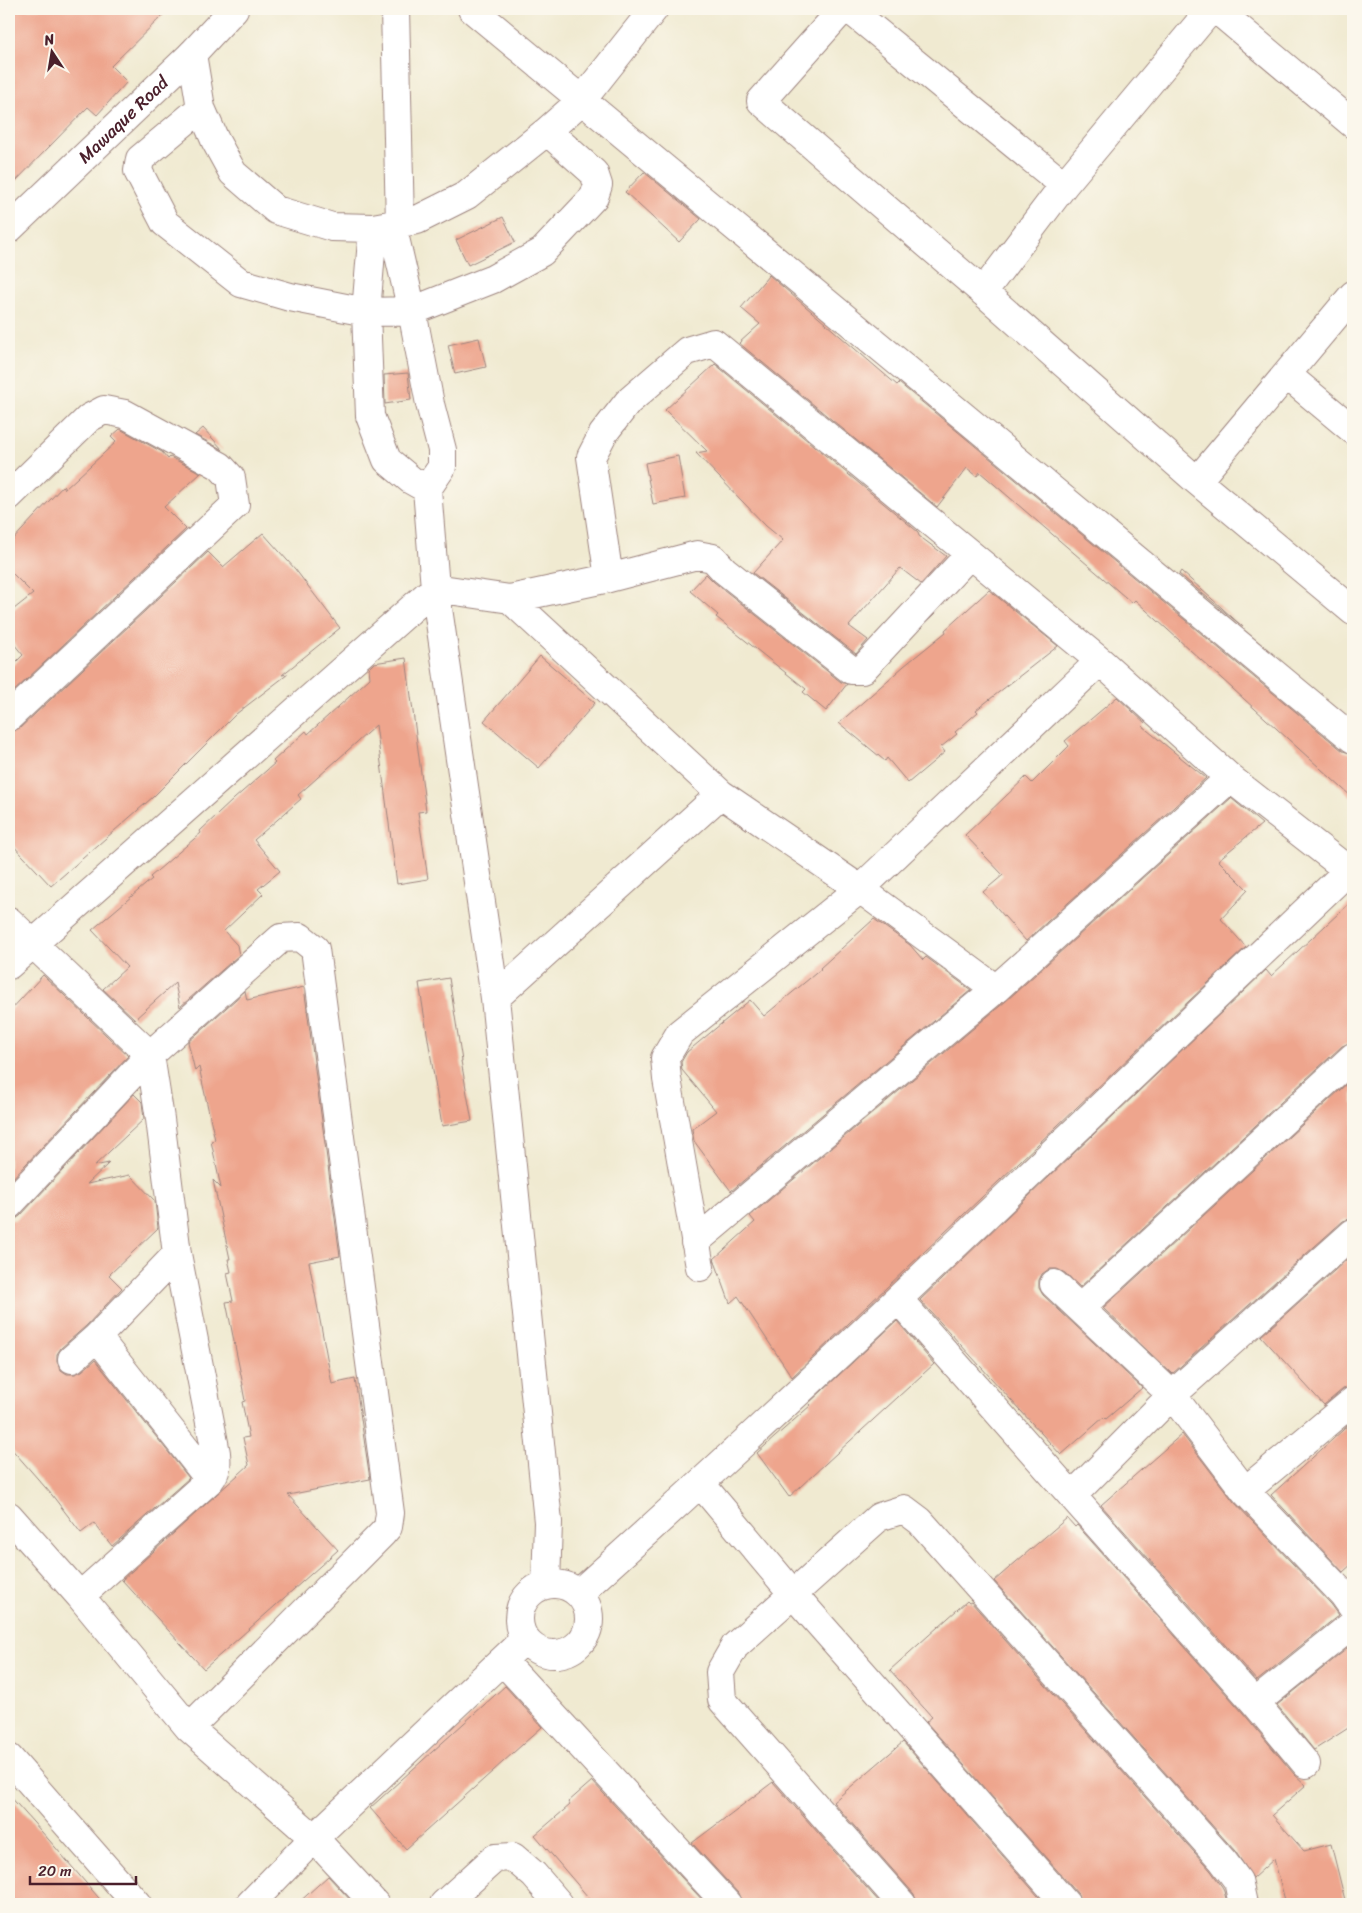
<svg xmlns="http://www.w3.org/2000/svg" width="1362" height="1913" font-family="Sriracha,sans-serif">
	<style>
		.building { fill: #eea58d }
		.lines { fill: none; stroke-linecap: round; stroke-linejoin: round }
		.minor-casing { stroke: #9d847e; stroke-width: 30 }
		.major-casing { stroke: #9d847e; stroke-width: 30 }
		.minor { stroke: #fff; stroke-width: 28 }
		.major { stroke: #fff; stroke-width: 28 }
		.labels { text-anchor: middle; stroke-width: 4; stroke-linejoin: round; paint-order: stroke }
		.street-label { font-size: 18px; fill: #4a1f2b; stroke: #fbf7ec }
	</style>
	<rect width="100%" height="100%" fill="#fbf7ec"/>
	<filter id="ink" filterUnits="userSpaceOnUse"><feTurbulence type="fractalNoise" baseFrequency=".02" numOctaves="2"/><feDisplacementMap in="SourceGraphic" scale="10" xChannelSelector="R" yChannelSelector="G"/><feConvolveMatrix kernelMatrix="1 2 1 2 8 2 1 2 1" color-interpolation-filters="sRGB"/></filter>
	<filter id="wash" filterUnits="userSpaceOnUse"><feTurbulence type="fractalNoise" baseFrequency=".0096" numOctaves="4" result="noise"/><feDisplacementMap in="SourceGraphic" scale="20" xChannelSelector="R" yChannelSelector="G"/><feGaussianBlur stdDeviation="1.12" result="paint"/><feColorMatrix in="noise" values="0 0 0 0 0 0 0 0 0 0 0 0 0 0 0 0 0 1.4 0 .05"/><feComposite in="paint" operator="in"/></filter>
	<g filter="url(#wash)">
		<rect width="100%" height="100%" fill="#f0ead1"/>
		<g id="blocks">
			<!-- building -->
			<path class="building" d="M 9,9 L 169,9 L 111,66 L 127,82 L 97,115 L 88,107 L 9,188 Z
				M 644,172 L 701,219 L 679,242 L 625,192 Z
				M 503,217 L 515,242 L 468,265 L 456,240 Z
				M 769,275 L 897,385 L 899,383 L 1343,751 L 1353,754 L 1353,798 L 1135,600 L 1132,603 L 980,472 L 977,476 L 967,468 L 937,507 L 739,343 L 760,324 L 741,308 Z
				M 479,338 L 486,367 L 455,374 L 448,345 Z
				M 715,364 L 918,532 L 919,536 L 946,556 L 921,584 L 900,568 L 849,626 L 868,640 L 856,654 L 753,573 L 783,540 L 766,526 L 696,453 L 707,451 L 665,410 Z
				M 408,373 L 411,400 L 385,404 L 384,375 Z
				M 203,428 L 223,450 L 195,435 Z
				M 120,429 L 162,452 L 168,459 L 170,457 L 201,473 L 164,507 L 186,529 L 9,696 L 9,669 L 23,655 L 9,638 L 9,613 L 33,594 L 9,570 L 9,544 L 63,486 L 65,489 L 116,442 L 111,437 Z
				M 678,456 L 685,498 L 653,504 L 645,463 Z
				M 263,533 L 295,569 L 340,628 L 282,675 L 288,674 L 236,714 L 153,797 L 51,886 L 9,841 L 9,732 L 20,728 L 208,552 L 223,567 Z
				M 1181,571 L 1243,627 L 1179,574 Z
				M 706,574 L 714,582 L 841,682 L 847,684 L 826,711 L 803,692 L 806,689 L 716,617 L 718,615 L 690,591 Z
				M 989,590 L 1058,646 L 976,710 L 978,712 L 955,732 L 957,734 L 941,747 L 945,752 L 908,783 L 887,758 L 885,761 L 839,723 L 904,666 L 946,632 L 945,630 Z
				M 540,656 L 595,703 L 539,768 L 484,721 Z
				M 406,658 L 426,811 L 418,812 L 428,879 L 397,884 L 376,725 L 298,795 L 301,799 L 254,840 L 280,871 L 258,889 L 263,894 L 224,931 L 237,945 L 239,955 L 180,1007 L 175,983 L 135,1019 L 103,989 L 127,967 L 92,930 L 152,879 L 150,877 L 201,833 L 200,831 L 234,799 L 275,763 L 273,761 L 306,731 L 308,734 L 370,678 L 369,668 L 374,663 Z
				M 1117,697 L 1145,723 L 1142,726 L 1206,778 L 1026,941 L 983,892 L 1003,875 L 965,835 L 1026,777 L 1032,783 L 1069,746 L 1065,741 Z
				M 1231,798 L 1262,824 L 1218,860 L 1248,890 L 1221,919 L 1246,947 L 792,1377 L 738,1296 L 730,1303 L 714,1259 L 755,1222 L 750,1216 L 1006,1001 Z
				M 1353,900 L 1353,1042 L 1342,1046 L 1080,1287 L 1065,1273 L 1057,1269 L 1049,1269 L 1042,1274 L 1039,1280 L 1039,1288 L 1043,1295 L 1142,1388 L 1106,1419 L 1104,1417 L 1061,1455 L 920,1300 L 1266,970 L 1271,976 Z
				M 874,919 L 910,945 L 923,960 L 926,957 L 971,990 L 731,1191 L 694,1141 L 692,1129 L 716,1111 L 682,1070 L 681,1062 L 687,1052 L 750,1000 L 764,1016 L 821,969 L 820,968 Z
				M 43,975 L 128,1056 L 9,1182 L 9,1012 Z
				M 449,978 L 462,1061 L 461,1061 L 472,1121 L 442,1126 L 419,983 Z
				M 304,987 L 340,1256 L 309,1262 L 332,1384 L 355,1379 L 370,1479 L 288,1495 L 338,1550 L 204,1669 L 122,1580 L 249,1465 L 243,1438 L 249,1437 L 242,1402 L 245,1401 L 242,1385 L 243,1385 L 226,1302 L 233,1301 L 227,1273 L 231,1272 L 228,1259 L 230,1259 L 213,1180 L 221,1188 L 211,1141 L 215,1140 L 199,1067 L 195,1071 L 188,1042 L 245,991 L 247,1000 Z
				M 1353,1078 L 1353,1218 L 1343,1221 L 1172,1374 L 1103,1308 Z
				M 134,1094 L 142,1102 L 144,1119 L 94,1166 L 109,1163 L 87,1184 L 130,1175 L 155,1201 L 158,1228 L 109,1275 L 122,1288 L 86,1326 L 61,1348 L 57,1354 L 57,1362 L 61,1370 L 67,1374 L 75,1374 L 82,1371 L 95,1360 L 189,1478 L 112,1546 L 94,1523 L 81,1533 L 52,1495 L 9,1446 L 9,1220 L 14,1220 L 20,1216 Z
				M 1353,1254 L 1353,1386 L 1343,1389 L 1324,1405 L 1261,1336 Z
				M 897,1321 L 934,1364 L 789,1497 L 757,1453 L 811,1405 L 809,1403 Z
				M 1353,1421 L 1353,1563 L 1343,1572 L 1271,1495 Z
				M 1182,1434 L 1234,1502 L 1331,1604 L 1339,1615 L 1257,1681 L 1101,1505 Z
				M 1067,1518 L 1075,1527 L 1077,1525 L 1243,1713 L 1294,1774 L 1306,1785 L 1272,1815 L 1304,1851 L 1331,1844 L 1346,1904 L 1286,1904 L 1274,1859 L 1253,1878 L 1235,1851 L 994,1581 Z
				M 967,1601 L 969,1603 L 971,1602 L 1211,1871 L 1223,1888 L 1227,1902 L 1224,1904 L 1081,1904 L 1078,1894 L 926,1722 L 932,1717 L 890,1670 Z
				M 1353,1644 L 1353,1725 L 1314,1750 L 1277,1705 Z
				M 505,1686 L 542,1727 L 406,1849 L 370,1808 Z
				M 903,1742 L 1045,1904 L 917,1904 L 914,1894 L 833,1802 Z
				M 592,1781 L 706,1904 L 594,1904 L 535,1835 L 570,1805 L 568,1802 Z
				M 773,1782 L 881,1904 L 742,1904 L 738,1893 L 692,1843 Z
				M 9,1795 L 49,1840 L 104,1904 L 9,1904 Z
				M 328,1876 L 354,1904 L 297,1904 Z"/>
		</g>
	</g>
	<g filter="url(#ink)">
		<use href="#blocks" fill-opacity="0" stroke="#9d847e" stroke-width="1"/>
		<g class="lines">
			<!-- minor casing -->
			<g class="minor-casing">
				<path id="minor" d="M 395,9 L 400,224
					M 472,9 L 1353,739
					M 843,9 L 761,101 L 983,292 L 1197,481 L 1353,611
					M 849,9 L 1064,185
					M 1216,9 L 1353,124
					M 192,54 L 201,108 L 215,140 L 233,173 L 276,210 L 332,227 L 373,228 L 417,220 L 467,195 L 547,131 L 594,173 L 598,185 L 594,197 L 542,252 L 493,279 L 412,311 L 366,312 L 290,297 L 241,283 L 165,223 L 138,171 L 140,159 L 201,108
					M 547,131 L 582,100 L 654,9
					M 392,225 L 412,311 L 430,404 L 442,450 L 442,467 L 427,489 L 435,588 L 495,998 L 548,1522 L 546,1585
					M 373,228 L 366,312 L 370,416 L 387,460 L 411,480 L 427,489
					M 983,292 L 1064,185 L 1211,9
					M 1287,375 L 1353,430
					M 1197,481 L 1353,295
					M 9,496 L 89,418 L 104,410 L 125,414 L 220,466 L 231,478 L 235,505 L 9,717
					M 609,578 L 591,457 L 603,434 L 628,402 L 687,351 L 714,343 L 1100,661 L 1230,778 L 1353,874
					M 510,599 L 721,794 L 860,889 L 996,989
					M 9,921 L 150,1055 L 160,1119 L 177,1254 L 216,1453 C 217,1464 217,1471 210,1480 L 80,1596
					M 9,965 L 435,588 L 510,599 L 609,578 L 697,555 L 713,558 L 724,570 L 851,670 L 862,670 L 970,554
					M 495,998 L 721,794
					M 9,1205 L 150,1055 L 281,938 L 300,937 L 315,949 L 390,1513 L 388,1527 L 382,1534 L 189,1728
					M 695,1242 L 996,989 L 1230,778
					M 177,1254 L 97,1337 L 210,1480
					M 700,1267 L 667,1079 L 665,1058 L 680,1033 L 860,889 L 1100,661
					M 1054,1284 L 1172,1395 L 1245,1491 L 1343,1594 L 1353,1608
					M 898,1299 L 1255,1703 L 1306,1764
					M 1080,1308 L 1353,1057
					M 72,1359 L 97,1337
					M 701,1484 L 794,1595 L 1066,1904
					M 1245,1491 L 1353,1401
					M 1072,1496 L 1172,1395 L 1353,1233
					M 9,1516 L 80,1596 L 189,1728 L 314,1838 L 375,1904
					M519 1619a35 35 0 1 1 70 0a35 35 0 1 1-70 0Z
					M 579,1593 C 841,1358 1093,1113 1349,870
					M 503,1661 L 727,1904
					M 1255,1703 L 1353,1624
					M 9,1758 L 137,1904
					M 250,1904 L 314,1838 L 525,1639
					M 444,1904 L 495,1858 L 513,1857 L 534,1875 L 559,1904
					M 902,1904 L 722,1700 L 720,1672 L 735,1646 L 879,1517 L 904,1509 L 920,1521 L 1223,1861 L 1238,1881 L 1243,1904"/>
			</g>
			<!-- major casing -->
			<g class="major-casing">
				<g id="major">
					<path id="s1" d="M 9,229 L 192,54 L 234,9"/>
				</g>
			</g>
			<!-- minor -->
			<use href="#minor" class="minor"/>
			<!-- major -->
			<use href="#major" class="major"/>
		</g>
	</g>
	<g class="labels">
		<!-- street labels -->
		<g class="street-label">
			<text dy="6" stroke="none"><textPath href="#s1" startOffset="158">Mawaque Road</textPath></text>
		</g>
	</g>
	<!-- margin -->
	<rect width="1362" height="1913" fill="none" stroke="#fbf7ec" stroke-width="30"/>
	<!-- north arrow -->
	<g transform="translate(52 52) rotate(348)" stroke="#fbf7ec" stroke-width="4" paint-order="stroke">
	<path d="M0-4L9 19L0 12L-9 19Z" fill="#4a1f2b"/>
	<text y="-8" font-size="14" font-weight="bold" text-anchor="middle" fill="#4a1f2b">N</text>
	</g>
	<!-- scale -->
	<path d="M30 1876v8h106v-8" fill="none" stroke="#4a1f2b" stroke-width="2.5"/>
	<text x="38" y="1876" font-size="15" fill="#4a1f2b" stroke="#fbf7ec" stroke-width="4" paint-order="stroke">20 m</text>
</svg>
